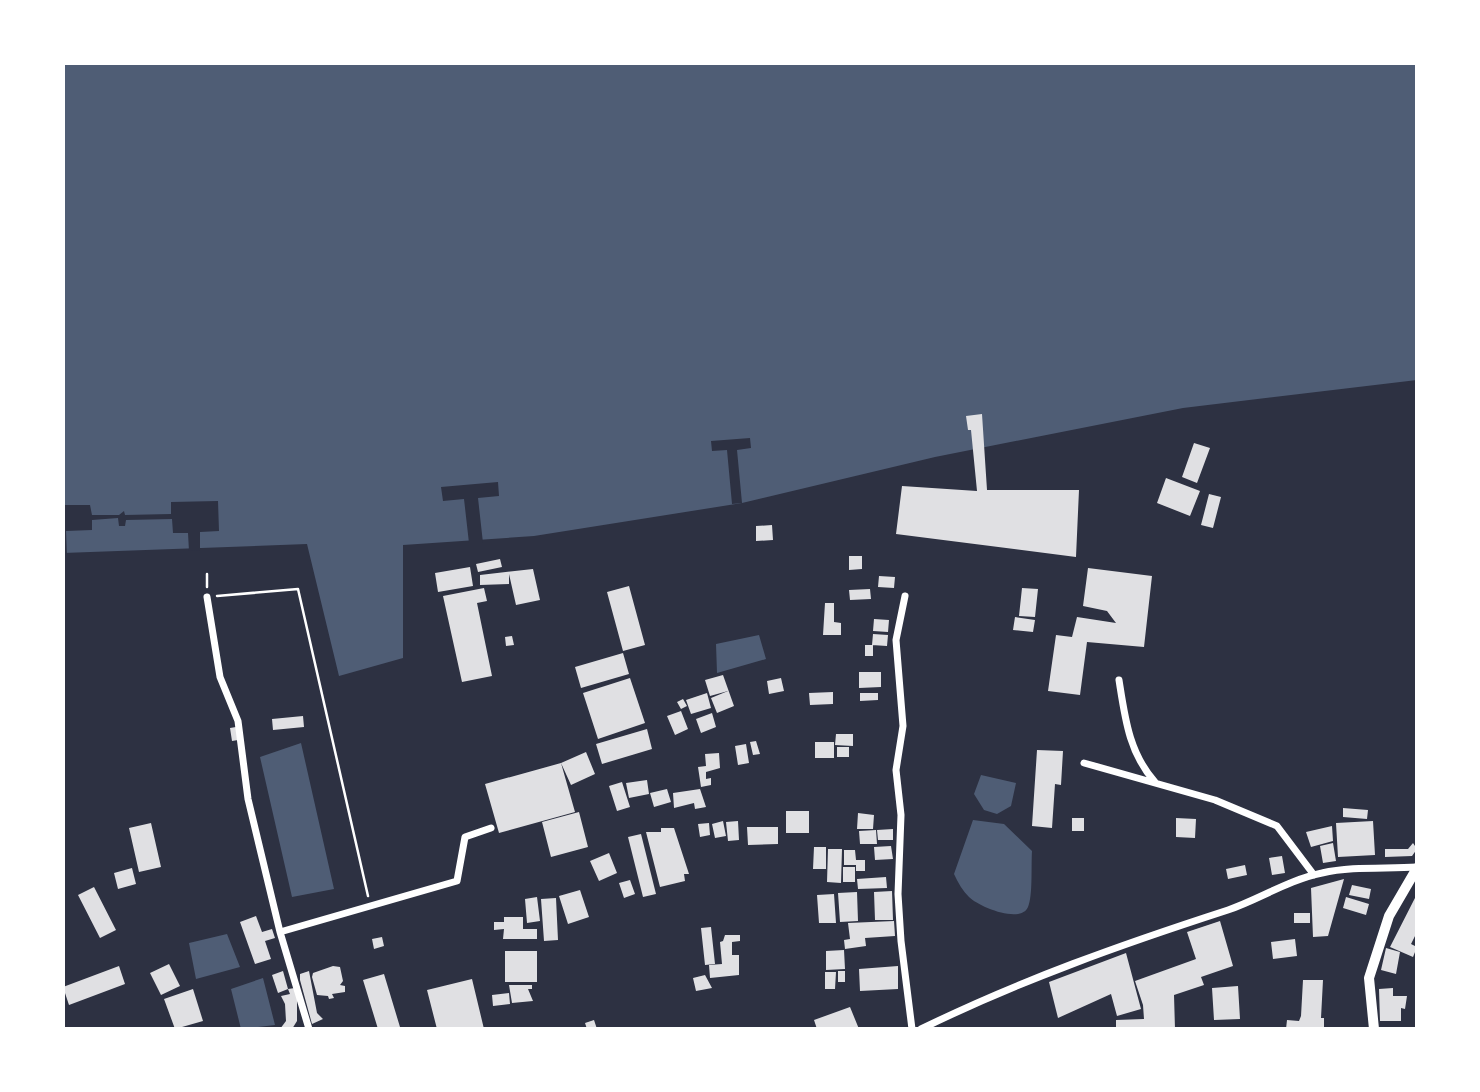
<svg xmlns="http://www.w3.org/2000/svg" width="1480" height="1092" font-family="Montserrat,sans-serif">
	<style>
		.water { fill: #4f5d75 }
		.pier { fill: #2d3142 }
		.building { fill: #e0e0e3 }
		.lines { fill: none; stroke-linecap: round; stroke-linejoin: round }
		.path { stroke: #fff; stroke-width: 2.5 }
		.minor { stroke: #fff; stroke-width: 7 }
		.secondary { stroke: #fff; stroke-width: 10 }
	</style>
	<rect width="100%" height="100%" fill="#2d3142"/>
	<!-- water -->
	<path class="water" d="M 63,63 L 1417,63 L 1417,380 L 1183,408 L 935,457 L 742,503 L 534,536 L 403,545 L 403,658 L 339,676 L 307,544 L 63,553 Z
		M 759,635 L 766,659 L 717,673 L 716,644 Z
		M 301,743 L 334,889 L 292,897 L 260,757 Z
		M 981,775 L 1016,783 L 1011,806 L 997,814 L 984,810 L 974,794 Z
		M 973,820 L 1004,824 L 1032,851 C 1031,865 1033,896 1028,907 C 1021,924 979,907 969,897 C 963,891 958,883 954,874 Z
		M 227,934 L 240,967 L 196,979 L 189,943 Z
		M 263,978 L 275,1025 L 241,1029 L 231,989 Z"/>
	<!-- pier -->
	<path class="pier" d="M 750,438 L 751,448 L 737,450 L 742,503 L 732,504 L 727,450 L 712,451 L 711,441 Z
		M 498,482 L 499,496 L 478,498 L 483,543 L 469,543 L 464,499 L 443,501 L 441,487 Z
		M 218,501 L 219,531 L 200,532 L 200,550 L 189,551 L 188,533 L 173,533 L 172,519 L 126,520 L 125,526 L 119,526 L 118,518 L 92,520 L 92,530 L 66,531 L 67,556 L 63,556 L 63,505 L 90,505 L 92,515 L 119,515 L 124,511 L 125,515 L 171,514 L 171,502 Z"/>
	<!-- building -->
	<path class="building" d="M 982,414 L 987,490 L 1079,490 L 1076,557 L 896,534 L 902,486 L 977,491 L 971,430 L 968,430 L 966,416 Z
		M 1194,443 L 1210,448 L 1197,483 L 1182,477 Z
		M 1166,478 L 1200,491 L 1190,516 L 1157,503 Z
		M 1209,494 L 1221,497 L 1213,528 L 1201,525 Z
		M 772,525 L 773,540 L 756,541 L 756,526 Z
		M 849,556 L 862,556 L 862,569 L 849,570 Z
		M 500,559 L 502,567 L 478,572 L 476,564 Z
		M 470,567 L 473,586 L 438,592 L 435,573 Z
		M 1088,568 L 1152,576 L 1144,647 L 1087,642 L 1080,695 L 1048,691 L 1056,635 L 1072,637 L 1077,617 L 1116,623 L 1107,611 L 1083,606 Z
		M 533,569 L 540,600 L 516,605 L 509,574 L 509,584 L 480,585 L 480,575 Z
		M 879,576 L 895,577 L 894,588 L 878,587 Z
		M 629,586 L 645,645 L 623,651 L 607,592 Z
		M 484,588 L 487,601 L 477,603 L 492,676 L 462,682 L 443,596 Z
		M 1022,588 L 1038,589 L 1035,617 L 1019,616 Z
		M 870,589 L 871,599 L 850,600 L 849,590 Z
		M 825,603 L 834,603 L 834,622 L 841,623 L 841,635 L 823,635 Z
		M 1015,617 L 1035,620 L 1033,632 L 1013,630 Z
		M 874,619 L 889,620 L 888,632 L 873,631 Z
		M 873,634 L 888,635 L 887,646 L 872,645 Z
		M 512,636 L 514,645 L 506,646 L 505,637 Z
		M 865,645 L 873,645 L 873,656 L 865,656 Z
		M 623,653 L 629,674 L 581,688 L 575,667 Z
		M 859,672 L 881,672 L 881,687 L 859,688 Z
		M 723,675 L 734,706 L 717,713 L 711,698 L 728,691 L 710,696 L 705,680 Z
		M 630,678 L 645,723 L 598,739 L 583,693 Z
		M 781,678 L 784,691 L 769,694 L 767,681 Z
		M 833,692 L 833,704 L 810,705 L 809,693 Z
		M 707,693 L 711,708 L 691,714 L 686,700 Z
		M 860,693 L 878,693 L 878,700 L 860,701 Z
		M 683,699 L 687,706 L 681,709 L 677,702 Z
		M 681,711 L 688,729 L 675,735 L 667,716 Z
		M 712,713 L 716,727 L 701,733 L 696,719 Z
		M 303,716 L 304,727 L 273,730 L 272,719 Z
		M 236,727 L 238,740 L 232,741 L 230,728 Z
		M 647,729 L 652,749 L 602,764 L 596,744 Z
		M 836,734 L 853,734 L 853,746 L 835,745 Z
		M 756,741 L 760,754 L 753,755 L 750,742 Z
		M 815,742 L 834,742 L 834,758 L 815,758 Z
		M 746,744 L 749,763 L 738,765 L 735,746 Z
		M 837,747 L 849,747 L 849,757 L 837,757 Z
		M 1037,750 L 1063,751 L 1061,785 L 1055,784 L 1052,828 L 1032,826 Z
		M 586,752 L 595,774 L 571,785 L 561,763 Z
		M 719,753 L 720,768 L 706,772 L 706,779 L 711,778 L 711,785 L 701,787 L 698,767 L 706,766 L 705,754 Z
		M 561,763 L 575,812 L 499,833 L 485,784 Z
		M 647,780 L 649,794 L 629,798 L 626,783 Z
		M 622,782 L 630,807 L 617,811 L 609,786 Z
		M 667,789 L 671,802 L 654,807 L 650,793 Z
		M 700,789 L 706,807 L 695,809 L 694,803 L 674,808 L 673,793 Z
		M 1343,808 L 1368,810 L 1367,819 L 1343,817 Z
		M 786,811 L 809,811 L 809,833 L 786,833 Z
		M 579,812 L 588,847 L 551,857 L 542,822 Z
		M 858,813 L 874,815 L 873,829 L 857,829 Z
		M 1072,818 L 1084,818 L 1084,831 L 1072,831 Z
		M 1176,818 L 1196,819 L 1195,838 L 1176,837 Z
		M 723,821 L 726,836 L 715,838 L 712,824 Z
		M 738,821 L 739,840 L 728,841 L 726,822 Z
		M 1373,821 L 1375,855 L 1338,857 L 1336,823 Z
		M 151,823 L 161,867 L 139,872 L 129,828 Z
		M 709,823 L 710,835 L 700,837 L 698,824 Z
		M 1332,826 L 1333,841 L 1311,847 L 1306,832 Z
		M 747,827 L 778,827 L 778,844 L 748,845 Z
		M 661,828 L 674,828 L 689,874 L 684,874 L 685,881 L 660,887 L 646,832 L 661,832 Z
		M 893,829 L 893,840 L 878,840 L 877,830 Z
		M 876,830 L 877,844 L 860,844 L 859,831 Z
		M 641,834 L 656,894 L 643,897 L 628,837 Z
		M 1333,843 L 1336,861 L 1323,863 L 1320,846 Z
		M 1413,843 L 1417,849 L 1412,856 L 1385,857 L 1385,849 L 1408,849 Z
		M 891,846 L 893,859 L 875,860 L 874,847 Z
		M 814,847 L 826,847 L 826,869 L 813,869 Z
		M 828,849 L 842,849 L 841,883 L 827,882 Z
		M 844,850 L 855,850 L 856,860 L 865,860 L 865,871 L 856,871 L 856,865 L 844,865 Z
		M 609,853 L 617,873 L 599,881 L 590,861 Z
		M 1282,856 L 1285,873 L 1272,875 L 1269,858 Z
		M 1245,865 L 1247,875 L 1228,879 L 1226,869 Z
		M 843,867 L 855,867 L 855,882 L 843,882 Z
		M 132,868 L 136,884 L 118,889 L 114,873 Z
		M 886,877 L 887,888 L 858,889 L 857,879 Z
		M 1344,879 L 1328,936 L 1313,937 L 1311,888 Z
		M 630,880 L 635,894 L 624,898 L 619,883 Z
		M 1352,885 L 1371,889 L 1369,899 L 1349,895 Z
		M 94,887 L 116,930 L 100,938 L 78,895 Z
		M 580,890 L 589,917 L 568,924 L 559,896 Z
		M 892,891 L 893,920 L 875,920 L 874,892 Z
		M 857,892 L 858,921 L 840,922 L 838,893 Z
		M 834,894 L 836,923 L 819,923 L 817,895 Z
		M 1417,894 L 1417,932 L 1411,944 L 1417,947 L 1413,957 L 1390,947 Z
		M 537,897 L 540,921 L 527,923 L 525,899 Z
		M 1346,897 L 1369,904 L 1366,915 L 1343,908 Z
		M 556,898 L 558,940 L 544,941 L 541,899 Z
		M 1294,913 L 1310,913 L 1310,923 L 1294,923 Z
		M 256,916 L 262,932 L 272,929 L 275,938 L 265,941 L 271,959 L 255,964 L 240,922 Z
		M 504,917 L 523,917 L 523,929 L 537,929 L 537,939 L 503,939 L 504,929 L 494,930 L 494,922 L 504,922 Z
		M 894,921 L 895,936 L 865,938 L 866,946 L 845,949 L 844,940 L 850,939 L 848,923 Z
		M 1220,921 L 1233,966 L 1201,977 L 1204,985 L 1174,995 L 1175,1029 L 1116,1029 L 1116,1020 L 1144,1019 L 1143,1005 L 1135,981 L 1196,959 L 1187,932 Z
		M 711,927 L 715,964 L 705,965 L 701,928 Z
		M 725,935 L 740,935 L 740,941 L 732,942 L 732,955 L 739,955 L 739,975 L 710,978 L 709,965 L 722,964 L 720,942 L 723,941 Z
		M 382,937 L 384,946 L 374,949 L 372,939 Z
		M 1295,939 L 1297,956 L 1273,959 L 1271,942 Z
		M 1386,948 L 1400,952 L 1396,974 L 1381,970 Z
		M 844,950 L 845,969 L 826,970 L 826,951 Z
		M 505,951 L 537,951 L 537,982 L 505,982 Z
		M 1126,953 L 1141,1009 L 1117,1016 L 1111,994 L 1058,1018 L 1049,982 Z
		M 169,964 L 180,986 L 161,995 L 150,973 Z
		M 119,966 L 125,984 L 69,1005 L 63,987 Z
		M 333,966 L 340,967 L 343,981 L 340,985 L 345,986 L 345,992 L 332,994 L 334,998 L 329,999 L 328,996 L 317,995 L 312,977 L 313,973 Z
		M 898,966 L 898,989 L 860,991 L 859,969 Z
		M 283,971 L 288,989 L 295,988 L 297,994 L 297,1021 L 292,1029 L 280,1029 L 286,1021 L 285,1004 L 281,996 L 290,994 L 288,989 L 278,993 L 272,975 Z
		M 309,971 L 317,1013 L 323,1019 L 312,1024 L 300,980 L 300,974 Z
		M 838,971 L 845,971 L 845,982 L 838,982 Z
		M 825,972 L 836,972 L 835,989 L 825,989 Z
		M 384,974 L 400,1027 L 393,1029 L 378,1029 L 363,980 Z
		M 705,975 L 712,988 L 696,991 L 693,978 Z
		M 472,979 L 484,1029 L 437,1029 L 427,990 Z
		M 1303,980 L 1323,980 L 1321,1018 L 1324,1018 L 1324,1029 L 1286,1029 L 1287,1020 L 1299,1021 L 1301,1016 Z
		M 509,985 L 532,985 L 532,989 L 528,989 L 533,1001 L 512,1003 Z
		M 1238,986 L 1240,1019 L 1214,1020 L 1212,988 Z
		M 1393,988 L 1393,996 L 1407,996 L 1405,1009 L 1401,1008 L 1401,1021 L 1380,1021 L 1379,989 Z
		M 193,989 L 203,1021 L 175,1029 L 164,999 Z
		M 509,993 L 510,1004 L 493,1006 L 492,995 Z
		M 850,1007 L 859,1029 L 817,1029 L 814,1020 Z
		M 594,1020 L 597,1029 L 587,1029 L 585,1023 Z"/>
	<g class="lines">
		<!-- path -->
		<path class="path" d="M 207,574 L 207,587
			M 217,596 L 298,589 L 368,896"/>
		<!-- minor -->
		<path class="minor" d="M 905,596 L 896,640 L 903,726 L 896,770 L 901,815 L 898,894 L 901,941 L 912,1029
			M 207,597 L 220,677 L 238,721 L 248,799 L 280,932 L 309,1029
			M 1119,680 C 1125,718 1129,753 1155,782
			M 1084,763 L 1215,800 L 1277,826 L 1314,875
			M 280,932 L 457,881 L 465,837 L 491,828
			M 921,1029 C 1021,980 1123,944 1228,910 C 1260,899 1288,880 1322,873 C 1352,866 1386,869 1417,867"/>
		<!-- secondary -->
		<path class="secondary" d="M 1374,1029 L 1369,978 L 1389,916 L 1417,868"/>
	</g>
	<!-- border -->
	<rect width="1480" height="1092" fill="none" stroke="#ffffff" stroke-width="130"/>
</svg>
